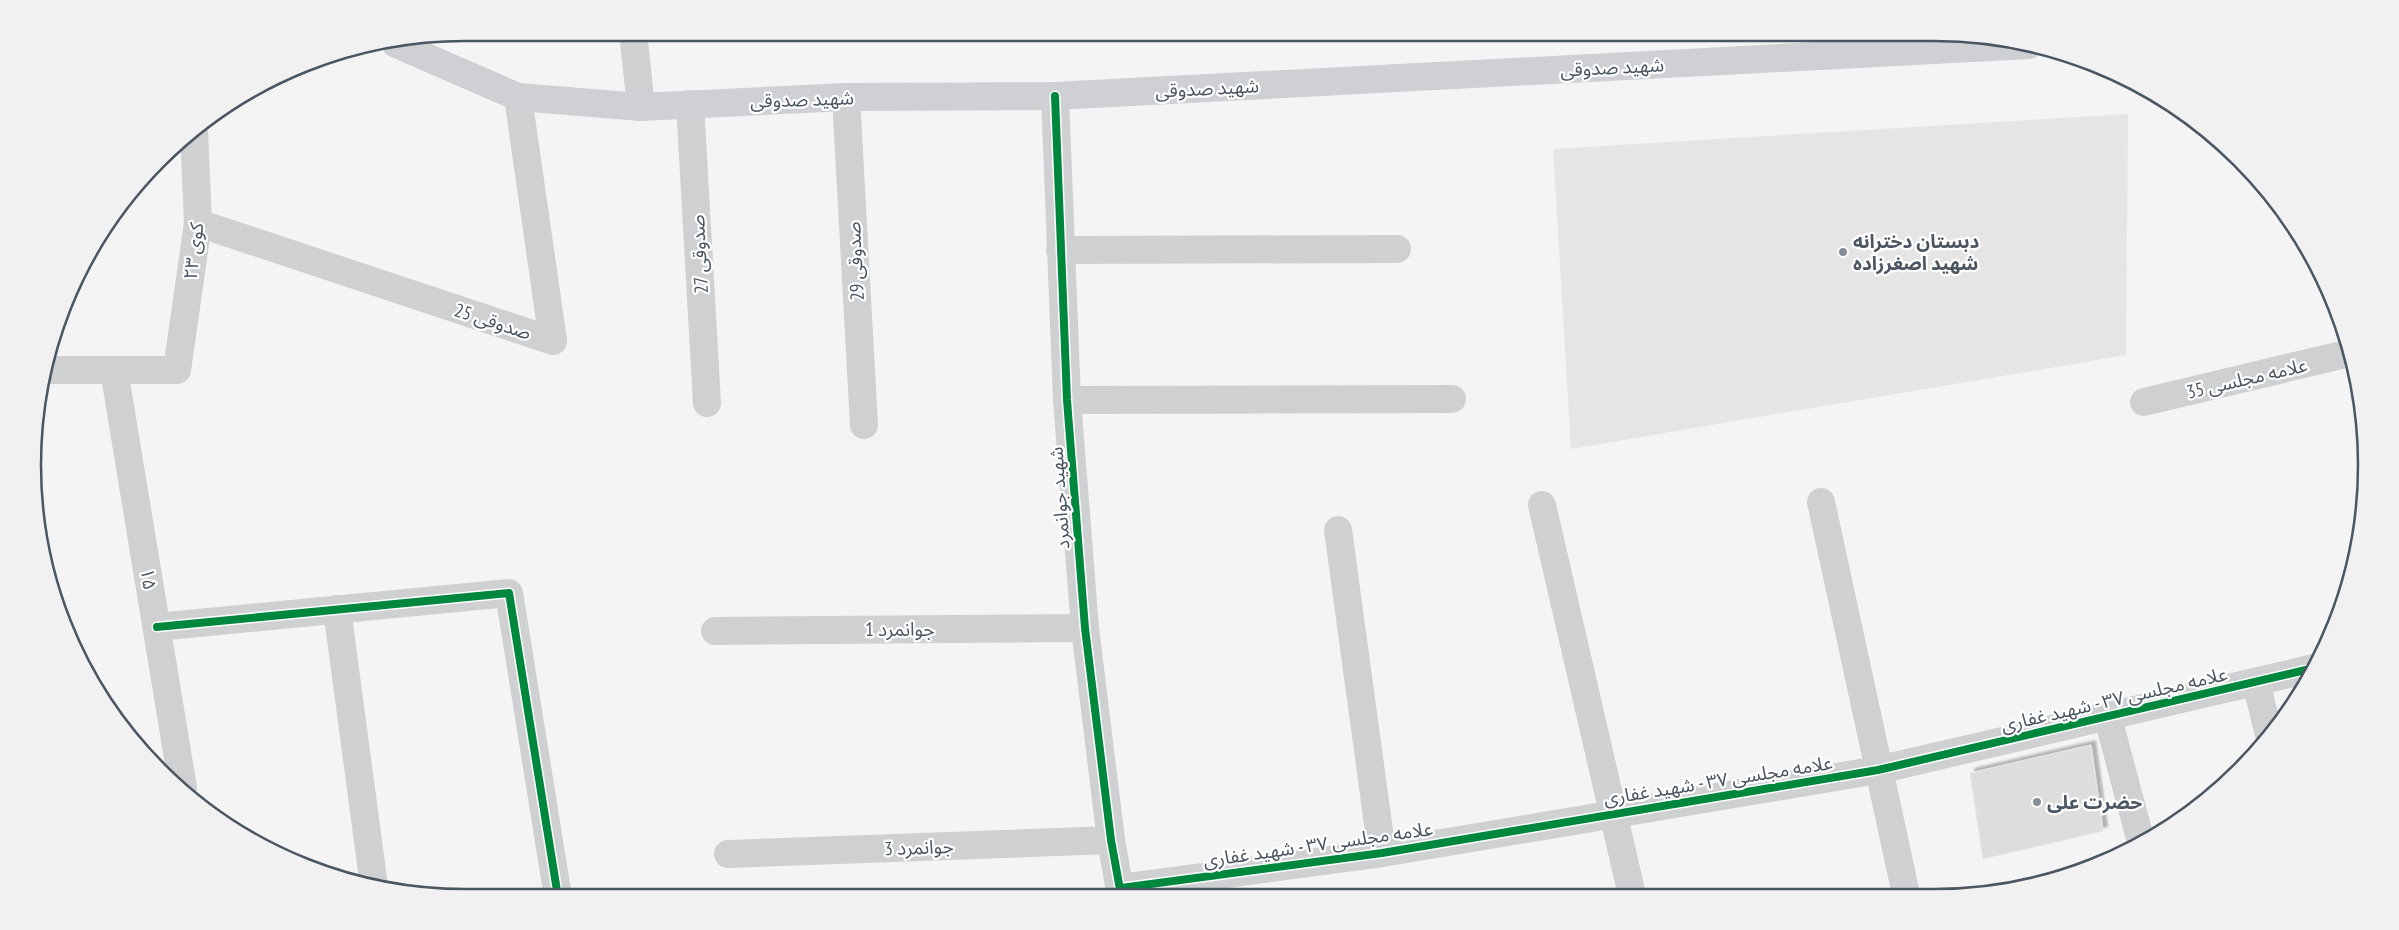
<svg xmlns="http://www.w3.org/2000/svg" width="2399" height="930" font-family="'PT Sans Narrow','Noto Sans Arabic',sans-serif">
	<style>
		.education { fill: #e6e5e6 }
		.building { fill: #ddddde; stroke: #e5e6e7; filter: url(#shadow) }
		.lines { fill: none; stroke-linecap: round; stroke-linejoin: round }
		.minor { stroke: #ced0d2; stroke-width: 28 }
		.tertiary { stroke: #ced0d2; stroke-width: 28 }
		.secondary { stroke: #ced0d4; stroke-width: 28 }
		.cycleway-casing { stroke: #fff; stroke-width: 11 }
		.cycleway { stroke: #00873e; stroke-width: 8 }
		.poi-dot { fill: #868d94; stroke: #fff; stroke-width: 2 }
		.labels { text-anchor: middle; stroke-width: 4.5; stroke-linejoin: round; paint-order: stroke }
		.street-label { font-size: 19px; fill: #4a5661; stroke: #fff }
		.poi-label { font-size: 19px; font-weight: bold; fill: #4a5661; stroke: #fff; text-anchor: start }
		.rim { fill: none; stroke: #4a5661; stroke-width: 2.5 }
	</style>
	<defs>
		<filter id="shadow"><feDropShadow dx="4.5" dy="-4.5" stdDeviation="1" flood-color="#0004"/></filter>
	</defs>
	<rect width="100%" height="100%" fill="#f4f4f4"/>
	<!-- education -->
	<path class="education" d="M 2128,114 L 2126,355 L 1571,449 L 1553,149 Z"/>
	<!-- building -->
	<path class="building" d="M 2091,745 L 2103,831 L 1983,859 L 1970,773 Z"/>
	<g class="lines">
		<!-- minor -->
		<path class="minor" d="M 633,32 L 641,107
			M 1055,96 L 1067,400 L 1085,628 L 1111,840 L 1121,896
			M 846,97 L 864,425
			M 690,104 L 707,403
			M 198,223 L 553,341 L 518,97
			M 1060,250 L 1397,249
			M 114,370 L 183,788
			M 1067,400 L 1452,399
			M 2144,402 L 2350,353
			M 1821,502 L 1906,894
			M 1542,505 L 1632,895
			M 1338,530 L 1382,853
			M 337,609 L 374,886
			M 157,627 L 509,593 L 558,897
			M 715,631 L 1085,628
			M 2256,682 L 2268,731
			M 2108,718 L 2141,842
			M 728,854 L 1111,840
			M 1121,888 L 1382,853 L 1878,770 L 2314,668"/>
		<!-- tertiary -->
		<path class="tertiary" d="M 1833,32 L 1834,55
			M 45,370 L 177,370 L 198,223 L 194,130"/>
		<!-- secondary -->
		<path class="secondary" d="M 396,44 L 518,97 L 641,107 L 846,97 L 1055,96 L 2029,45"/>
		<!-- cycleway casing -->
		<g class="cycleway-casing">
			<path id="cycleway" d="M 1055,96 L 1067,400 L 1085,628 L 1111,840 L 1121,895
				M 157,627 L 509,593 L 558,897
				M 1121,888 L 1382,853 L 1878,770 L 2314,668"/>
		</g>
		<!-- cycleway -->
		<use href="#cycleway" class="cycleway"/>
	</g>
	<!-- markers -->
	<g class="poi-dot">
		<circle cx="1843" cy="252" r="5"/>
		<circle cx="2037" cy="802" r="5"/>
	</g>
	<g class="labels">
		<!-- street labels -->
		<g class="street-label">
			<text transform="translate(1612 67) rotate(-3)" y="7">شهید صدوقی</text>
			<text transform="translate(1207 88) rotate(-3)" y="7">شهید صدوقی</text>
			<text transform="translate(802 99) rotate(-2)" y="7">شهید صدوقی</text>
			<text transform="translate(193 251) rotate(-83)" y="7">کوی ۲۳</text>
			<text transform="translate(699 254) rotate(-93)" y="7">صدوقی 27</text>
			<text transform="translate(855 261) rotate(-93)" y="7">صدوقی 29</text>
			<text transform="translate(493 321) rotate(18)" y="7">صدوقی 25</text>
			<text transform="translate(2247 378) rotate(-13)" y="7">علامه مجلسی 35</text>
			<text transform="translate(1059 498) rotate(-94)" y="7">شهید جوانمرد</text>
			<text transform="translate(149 579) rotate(81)" y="7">۱۵</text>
			<text x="900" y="636">جوانمرد 1</text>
			<text transform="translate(2114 699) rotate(-13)" y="7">علامه مجلسی ۳۷ - شهید غفاری</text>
			<text transform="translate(1718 780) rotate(-9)" y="7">علامه مجلسی ۳۷ - شهید غفاری</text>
			<text transform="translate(1318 844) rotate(-8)" y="7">علامه مجلسی ۳۷ - شهید غفاری</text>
			<text transform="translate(919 847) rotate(-2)" y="7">جوانمرد 3</text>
		</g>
		<!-- poi labels -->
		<g class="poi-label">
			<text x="1853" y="248">دبستان دخترانه<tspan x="1853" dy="22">شهید اصغرزاده</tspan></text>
			<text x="2047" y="809">حضرت علی</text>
		</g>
	</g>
	<!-- crop -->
	<path d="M0 0H2399V930H0ZM465 41H1934A424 424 0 0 1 2358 465V465A424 424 0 0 1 1934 889H465A424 424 0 0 1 41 465V465A424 424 0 0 1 465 41Z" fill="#f1f1f2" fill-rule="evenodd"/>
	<path class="rim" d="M465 41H1934A424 424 0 0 1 2358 465V465A424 424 0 0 1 1934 889H465A424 424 0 0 1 41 465V465A424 424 0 0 1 465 41Z"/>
</svg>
